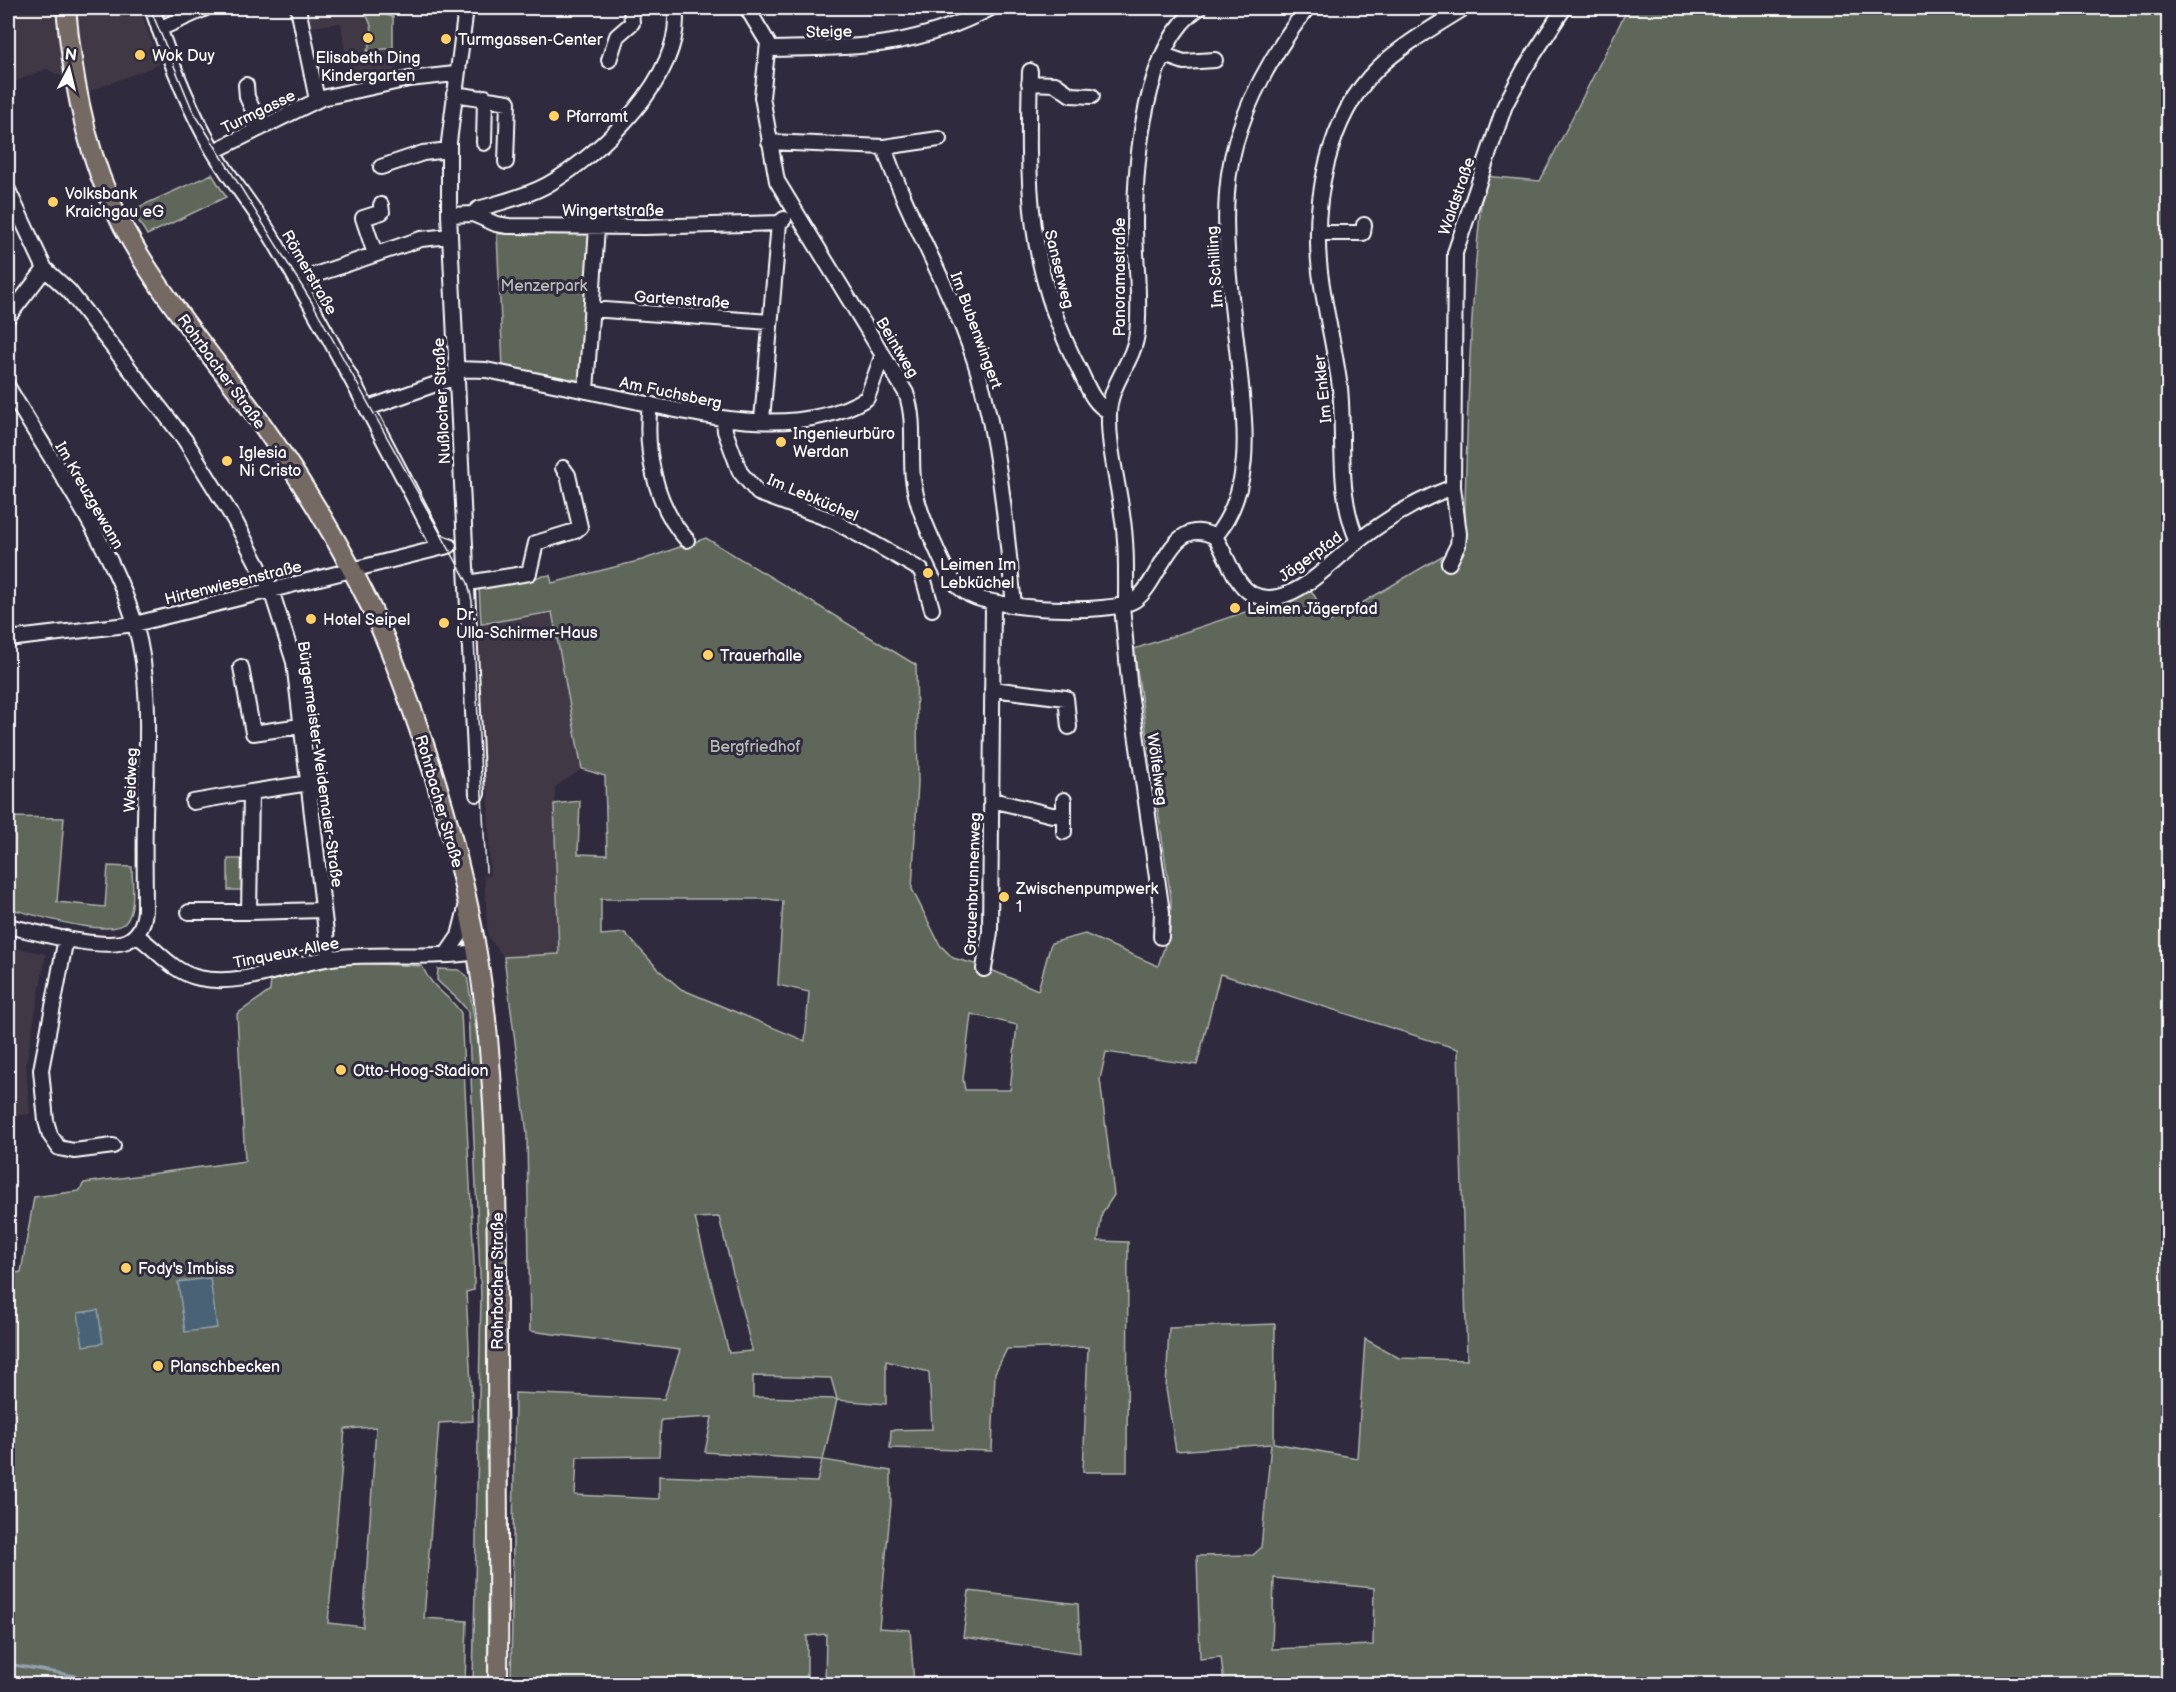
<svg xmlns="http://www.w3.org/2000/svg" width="2176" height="1692" font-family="'Balsamiq Sans',sans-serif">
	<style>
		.built { fill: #413745 }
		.green { fill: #5e665a; stroke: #aeb2ac; stroke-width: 1.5; fill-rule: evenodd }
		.water { fill: #4a6274; stroke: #92a1ac; stroke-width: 1.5 }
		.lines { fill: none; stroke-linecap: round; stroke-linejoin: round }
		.stream { stroke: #92a1ac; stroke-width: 3 }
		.minor-casing { stroke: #fff; stroke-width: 18 }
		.major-casing { stroke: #fff; stroke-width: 22 }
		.minor { stroke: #2f2a3d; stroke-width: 14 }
		.major { stroke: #756964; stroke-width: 18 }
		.tram { stroke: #fff; stroke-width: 1.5 }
		.poi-dot { fill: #ffd166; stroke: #2f2a3d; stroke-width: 2 }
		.labels { text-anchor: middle; stroke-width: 6; stroke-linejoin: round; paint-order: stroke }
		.street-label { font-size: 16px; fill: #fff; stroke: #2f2a3d }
		.poi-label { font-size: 16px; fill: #fff; stroke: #2f2a3d; text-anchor: start }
		.park-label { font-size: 16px; fill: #b7bab5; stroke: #2f2a3d }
	</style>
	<rect width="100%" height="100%" fill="#2f2a3d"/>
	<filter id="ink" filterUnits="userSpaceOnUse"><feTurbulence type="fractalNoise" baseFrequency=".0167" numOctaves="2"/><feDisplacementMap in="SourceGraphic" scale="12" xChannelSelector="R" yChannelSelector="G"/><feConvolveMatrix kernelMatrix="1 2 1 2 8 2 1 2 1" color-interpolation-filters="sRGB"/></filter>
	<g filter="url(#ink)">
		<!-- built -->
		<path class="built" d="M 8,8 L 139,8 L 160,64 L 90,91 L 47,69 L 8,84 Z
			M 337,8 L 383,8 L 382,14 L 393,17 L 393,47 L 397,73 L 349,83 L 341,23 L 305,28 L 302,11 L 323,9 L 324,15 L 338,13 Z
			M 552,612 L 582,769 L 555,787 L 559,955 L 504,957 L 488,937 L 484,876 L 490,875 L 488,789 L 474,796 L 466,730 L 461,628 Z
			M 8,946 L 46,954 L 26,1064 L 30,1114 L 8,1117 Z"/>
		<!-- green -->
		<path class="green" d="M 362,8 L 383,8 L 382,14 L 393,17 L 393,48 L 367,51 C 375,33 373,24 362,8 Z
			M 1628,8 L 2168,8 L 2168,1684 L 1224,1684 L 1221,1657 L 1200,1659 L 1197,1556 L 1253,1555 L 1261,1548 L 1271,1444 L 1176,1451 L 1166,1389 L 1169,1328 L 1275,1324 L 1274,1443 L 1357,1458 L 1365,1339 L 1399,1358 L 1467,1360 L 1458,1049 L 1220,974 L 1197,1065 L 1106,1052 L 1100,1079 L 1114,1195 L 1102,1213 L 1098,1241 L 1128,1242 L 1127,1472 L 1083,1472 L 1088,1347 L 1007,1349 L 995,1373 L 992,1451 L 890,1448 L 891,1430 L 932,1429 L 929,1372 L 886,1361 L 886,1404 L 837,1400 L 823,1460 L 891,1471 L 891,1503 L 879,1628 L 910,1630 L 914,1684 L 825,1684 L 826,1634 L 807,1636 L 807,1684 L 511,1684 L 515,1393 L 664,1399 L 680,1350 L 530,1331 L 527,1134 L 504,957 L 559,954 L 554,804 L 580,801 L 578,854 L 607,855 L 605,776 L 582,769 L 552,612 L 481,624 L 479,586 L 550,575 L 552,583 L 642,560 L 706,538 L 916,665 L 918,782 L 912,889 L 940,945 L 953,958 L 982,966 L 1038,990 L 1051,943 L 1085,934 L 1158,966 L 1170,930 L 1171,899 L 1134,649 L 1311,590 L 1330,622 L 1464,543 C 1467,420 1470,298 1484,176 L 1540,181 ZM 768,899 L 783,901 L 778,985 L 809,992 L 805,1041 L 681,989 L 659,970 L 625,933 L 601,935 L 601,899 ZM 971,1014 L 1017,1025 L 1010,1090 L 965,1090 L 963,1079 ZM 719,1217 L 752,1350 L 752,1351 L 729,1353 L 695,1218 ZM 753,1376 L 831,1378 L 837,1399 L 753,1397 ZM 712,1417 L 705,1452 L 822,1460 L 817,1482 L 659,1476 L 659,1499 L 575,1495 L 577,1457 L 659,1456 L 661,1420 ZM 1274,1578 L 1374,1588 L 1373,1645 L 1272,1649 Z
			M 212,174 L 226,197 L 147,235 L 132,210 Z
			M 592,232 L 583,381 L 503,367 L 497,234 Z
			M 8,817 L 64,818 L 57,902 L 105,907 L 108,866 L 132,867 C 132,882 136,910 126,922 C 111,940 29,913 8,908 Z
			M 228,859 L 243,859 L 243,890 L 228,890 Z
			M 336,962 L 422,966 C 433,991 449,994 461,1013 L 474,1261 L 474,1290 L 466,1292 L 473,1421 L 439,1423 L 424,1618 L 467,1621 L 465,1684 L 8,1684 L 8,1274 L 21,1272 L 34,1197 L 79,1191 L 84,1183 L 245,1161 L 237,1014 L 270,991 L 271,979 ZM 376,1427 L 363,1627 L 328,1623 L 345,1429 Z
			M 438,969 L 459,970 L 467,976 L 481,1060 L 485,1116 L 489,1395 L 488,1684 L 473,1684 L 481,1296 L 468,1012 C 461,999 447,991 437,980 Z
			M 969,1591 L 1078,1604 L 1080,1653 L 963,1637 Z"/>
		<!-- water -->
		<path class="water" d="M 210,1278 L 217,1328 L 185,1332 L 178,1282 Z
			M 98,1310 L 103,1343 L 83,1346 L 78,1313 Z"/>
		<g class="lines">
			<!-- stream -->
			<path class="stream" d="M 8,1664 L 121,1684"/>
			<!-- minor casing -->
			<g class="minor-casing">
				<path id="minor" d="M 152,8 C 168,55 187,106 213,150 C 232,182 257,211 276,244 C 333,341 385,441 436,541 L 449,546
					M 298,8 L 317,100
					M 466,8 L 449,142 L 449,215 L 477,794
					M 747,8 L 768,43 L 762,97 L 777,181 L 906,393 C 916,421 910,450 913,479 C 916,503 926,526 936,548 C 944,566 951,585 970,595 C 996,609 1110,616 1135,600 C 1161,583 1171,512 1215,537 C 1227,554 1233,583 1252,594 C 1264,600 1275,599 1287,594 C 1313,584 1335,559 1357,542 C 1386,519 1418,500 1453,487
					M 159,29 L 206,8
					M 768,49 C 857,47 910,50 991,8
					M 1164,55 L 1184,62 L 1215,60
					M 609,60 L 617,36 L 632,23 L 631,8
					M 1030,71 C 1027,182 1026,270 1080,371 C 1087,385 1093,405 1109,411
					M 1029,83 L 1055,84 L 1071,95 L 1092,96
					M 246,85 L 247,97 L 261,128
					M 454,94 L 508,102 L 506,162
					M 939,139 L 884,147 C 910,225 956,295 979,375 C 1000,449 1006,529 1014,605
					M 769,142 L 884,147
					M 484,143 L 485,97
					M 214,151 L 322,98 L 409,79 L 455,74
					M 381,167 L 423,153 L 449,150
					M 8,190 L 45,269 L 69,291 L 185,440 L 235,521 L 271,590 L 294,662 L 329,958
					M 473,214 L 478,209 C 501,202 525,197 547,185 C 599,156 686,74 675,8
					M 449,215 L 473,214 L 496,224 L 508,226 L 645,227 L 779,223
					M 1318,233 L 1363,233 L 1364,225
					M 375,254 L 363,218 L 382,212 L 381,205
					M 297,281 L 421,239 L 450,236
					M 591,309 L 770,322
					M 8,317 L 45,269
					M 456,369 L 486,370 C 531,379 576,389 620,398 C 697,414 794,442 867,398 L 883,354
					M 8,387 C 50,459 112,545 135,624 C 153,686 146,755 145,819 C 144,849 145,880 145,910 C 144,923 140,935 127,941 C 103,951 35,932 8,926
					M 586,391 L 597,227
					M 650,404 C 644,449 655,506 687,540
					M 368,408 L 456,377
					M 724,420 L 725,431 L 740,472 L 758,493 L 834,521 L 921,570 L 932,609
					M 762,420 L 779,223 L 784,219
					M 1215,537 C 1255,487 1245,425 1239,366 C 1233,310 1223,250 1227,193 C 1231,125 1267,61 1307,8
					M 1358,541 C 1336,494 1345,438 1340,388 C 1335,349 1325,311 1320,272 C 1312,203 1327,118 1378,68 C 1403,44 1436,26 1464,8
					M 1449,563 L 1458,545 L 1459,534 L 1453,487 L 1455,253 L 1505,105 L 1525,68 L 1564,8
					M 468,583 L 529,573 L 536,543 L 575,531 L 580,527 L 568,475 L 563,468
					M 1126,605 C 1126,574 1127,544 1122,514 C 1118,481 1108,447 1109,414 C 1109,384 1134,362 1137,333 C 1141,297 1135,260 1135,224 C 1135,164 1144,44 1199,8
					M 1122,606 L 1130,692 L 1162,912 L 1161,937
					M 8,639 L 135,624 L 448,546
					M 241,667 L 253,733 L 301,726
					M 992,689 L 1066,698 L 1069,727
					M 309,783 L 251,792 L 249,912 L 323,910
					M 992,800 L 1052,815 L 1064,815
					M 1064,800 L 1064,832
					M 193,802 L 251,792
					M 189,912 L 249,912
					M 136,935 C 158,950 172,972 199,978 C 246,988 293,961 340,957 C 385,953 432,959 477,952
					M 66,938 L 41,1070 L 46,1121 L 50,1135 L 59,1148 L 74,1151 L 113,1146
					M 446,955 L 459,936 L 466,908
					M 984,969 L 990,932 L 993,603"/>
			</g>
			<!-- major casing -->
			<g class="major-casing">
				<path id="major" d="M 66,8 C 72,73 83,138 109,198 C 146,280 207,348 259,420 C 307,488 360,575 391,653 C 429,750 460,850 477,953 C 498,1079 497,1208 497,1336 C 497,1452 499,1568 498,1684"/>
			</g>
			<!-- minor -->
			<use href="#minor" class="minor"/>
			<!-- major -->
			<use href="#major" class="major"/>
			<!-- tram -->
			<path class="tram" d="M 150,8 L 192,109 L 313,304 L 468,583 L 472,601 L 486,872"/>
		</g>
	</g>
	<!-- markers -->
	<g class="poi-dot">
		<circle cx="368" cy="38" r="6"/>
		<circle cx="446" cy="39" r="6"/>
		<circle cx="140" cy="55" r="6"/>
		<circle cx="554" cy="116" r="6"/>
		<circle cx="53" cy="202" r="6"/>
		<circle cx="781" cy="442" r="6"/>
		<circle cx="227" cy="461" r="6"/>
		<circle cx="928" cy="573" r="6"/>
		<circle cx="1235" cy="608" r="6"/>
		<circle cx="311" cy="619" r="6"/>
		<circle cx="444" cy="623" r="6"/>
		<circle cx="708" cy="655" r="6"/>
		<circle cx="1004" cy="897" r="6"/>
		<circle cx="341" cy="1070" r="6"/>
		<circle cx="126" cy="1268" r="6"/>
		<circle cx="158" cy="1366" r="6"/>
	</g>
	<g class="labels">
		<!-- street labels -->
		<g class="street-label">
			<text transform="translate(829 31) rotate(-1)" y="6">Steige</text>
			<text transform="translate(258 111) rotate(-26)" y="6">Turmgasse</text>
			<text transform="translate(1456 196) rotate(-71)" y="6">Waldstraße</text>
			<text x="613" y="216">Wingertstraße</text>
			<text transform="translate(1214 267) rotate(-94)" y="6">Im Schilling</text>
			<text transform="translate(1060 269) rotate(76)" y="6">Sanserweg</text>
			<text transform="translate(310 272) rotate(60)" y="6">Römerstraße</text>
			<text transform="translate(1119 277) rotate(-90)" y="6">Panoramastraße</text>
			<text transform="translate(682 299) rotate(4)" y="6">Gartenstraße</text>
			<text transform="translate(977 330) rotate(70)" y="6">Im Bubenwingert</text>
			<text transform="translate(898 347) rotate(59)" y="6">Beintweg</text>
			<text transform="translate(222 371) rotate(54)" y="6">Rohrbacher Straße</text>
			<text transform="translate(1322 389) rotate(-96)" y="6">Im Enkler</text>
			<text transform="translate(671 392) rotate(12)" y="6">Am Fuchsberg</text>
			<text transform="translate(441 401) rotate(-93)" y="6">Nußlocher Straße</text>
			<text transform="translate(90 495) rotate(60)" y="6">Im Kreuzgewann</text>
			<text transform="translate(813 497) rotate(23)" y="6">Im Lebküchel</text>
			<text transform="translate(1310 556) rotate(-36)" y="6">Jägerpfad</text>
			<text transform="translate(233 582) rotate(-14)" y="6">Hirtenwiesenstraße</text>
			<text transform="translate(321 764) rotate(82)" y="6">Bürgermeister-Weidemaier-Straße</text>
			<text transform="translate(1158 769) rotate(82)" y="6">Wölfelweg</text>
			<text transform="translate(130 780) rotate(-88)" y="6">Weidweg</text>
			<text transform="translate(440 801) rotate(74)" y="6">Rohrbacher Straße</text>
			<text transform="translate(972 884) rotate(-88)" y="6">Grauenbrunnenweg</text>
			<text transform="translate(286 952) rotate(-11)" y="6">Tinqueux-Allee</text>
			<text transform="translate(497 1281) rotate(-90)" y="6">Rohrbacher Straße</text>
		</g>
		<!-- poi labels -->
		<g class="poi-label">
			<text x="458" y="45">Turmgassen-Center</text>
			<text x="152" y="61">Wok Duy</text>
			<text x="368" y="63" text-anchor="middle">Elisabeth Ding<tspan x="368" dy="18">Kindergarten</tspan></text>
			<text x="566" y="122">Pfarramt</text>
			<text x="65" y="199">Volksbank<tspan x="65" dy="18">Kraichgau eG</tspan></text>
			<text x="793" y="439">Ingenieurbüro<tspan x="793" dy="18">Werdan</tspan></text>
			<text x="239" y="458">Iglesia<tspan x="239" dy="18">Ni Cristo</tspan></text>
			<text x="940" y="570">Leimen Im<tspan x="940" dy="18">Lebküchel</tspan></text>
			<text x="1247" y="614">Leimen Jägerpfad</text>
			<text x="456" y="620">Dr.<tspan x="456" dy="18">Ulla-Schirmer-Haus</tspan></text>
			<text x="323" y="625">Hotel Seipel</text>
			<text x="720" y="661">Trauerhalle</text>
			<text x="1016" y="894">Zwischenpumpwerk<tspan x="1016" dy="18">1</tspan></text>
			<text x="353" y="1076">Otto-Hoog-Stadion</text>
			<text x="138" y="1274">Fody's Imbiss</text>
			<text x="170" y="1372">Planschbecken</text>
		</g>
		<!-- park labels -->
		<g class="park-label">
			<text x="544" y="291">Menzerpark</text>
			<text x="755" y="752">Bergfriedhof</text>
		</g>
	</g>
	<!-- margin -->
	<rect width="2176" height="1692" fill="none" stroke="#2f2a3d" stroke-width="30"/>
	<rect x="15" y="15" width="2146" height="1662" fill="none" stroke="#fff" stroke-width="2" filter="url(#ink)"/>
	<!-- north arrow -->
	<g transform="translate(69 69) rotate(7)" stroke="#2f2a3d" stroke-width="4.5" paint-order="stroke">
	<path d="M0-4.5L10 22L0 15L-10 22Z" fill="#ffffff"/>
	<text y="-9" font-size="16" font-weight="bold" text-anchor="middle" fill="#ffffff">N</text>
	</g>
</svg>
